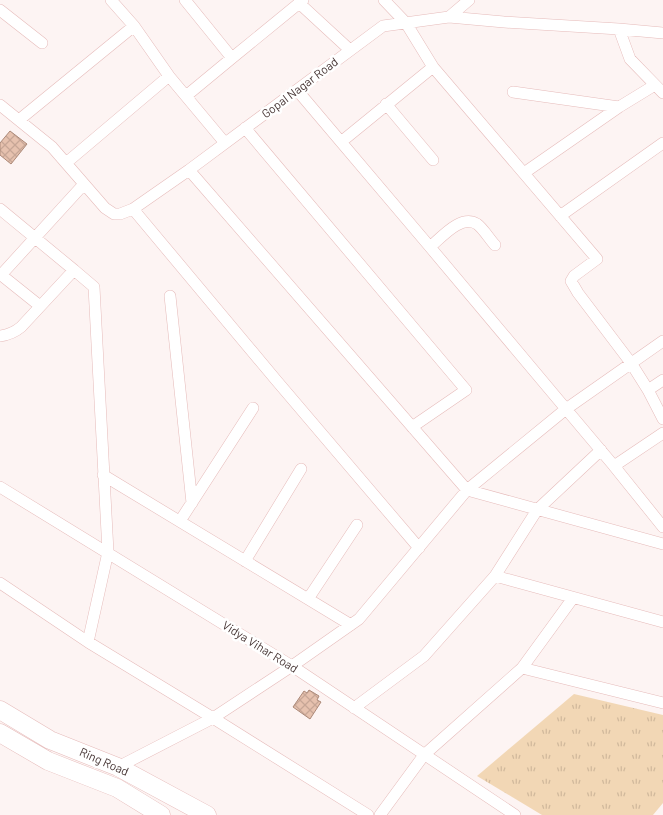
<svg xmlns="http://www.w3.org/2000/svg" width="663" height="815" font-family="Barlow,sans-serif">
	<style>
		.grass { fill: url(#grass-tufts) }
		.building { fill: url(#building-cross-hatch); stroke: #ac8978 }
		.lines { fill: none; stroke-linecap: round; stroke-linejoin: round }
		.minor-casing { stroke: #e6bbba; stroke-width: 12 }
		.primary-casing { stroke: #e6bbba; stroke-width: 19 }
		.minor { stroke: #fff; stroke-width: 11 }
		.primary { stroke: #fff; stroke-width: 18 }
		.labels { text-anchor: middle; stroke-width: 5; stroke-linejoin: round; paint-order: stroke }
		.street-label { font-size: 12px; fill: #463534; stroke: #fff }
	</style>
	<defs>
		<pattern id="grass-tufts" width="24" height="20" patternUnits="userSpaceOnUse" patternTransform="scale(1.25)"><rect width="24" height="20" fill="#f2d7b5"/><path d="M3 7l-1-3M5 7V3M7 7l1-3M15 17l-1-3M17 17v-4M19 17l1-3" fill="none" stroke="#d1b99c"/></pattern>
		<pattern id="building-cross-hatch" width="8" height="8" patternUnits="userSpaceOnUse" patternTransform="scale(1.25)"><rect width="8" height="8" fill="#e6c1ae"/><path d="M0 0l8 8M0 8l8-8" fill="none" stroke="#c7a696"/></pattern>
	</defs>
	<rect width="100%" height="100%" fill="#fdf4f3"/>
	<!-- grass -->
	<path class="grass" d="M 574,694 L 663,715 L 663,803 L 653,815 L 542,815 L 477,776 Z"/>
	<!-- building -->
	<path class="building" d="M 10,131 L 27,144 L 11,164 L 0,155 L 0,143 Z
		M 309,690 L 319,696 L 317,700 L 321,702 L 310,719 L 293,707 L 304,691 L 307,693 Z"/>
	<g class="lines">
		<!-- minor casing -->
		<g class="minor-casing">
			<path id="minor" d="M 111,0 L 134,26 L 169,76
				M 185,0 L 232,58 L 303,0
				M 299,3 L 350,50
				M 0,10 L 42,43
				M 449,17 L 469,0
				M 619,29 L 630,59 L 663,93
				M 433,67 L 597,259 L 574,276 L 571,281 L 578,293 L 631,363 L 648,390 L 663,419
				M 513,92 L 619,107
				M 186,96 L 232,58
				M 386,104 L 433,160
				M 0,105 L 52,147 L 105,208 L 114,214 L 120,214 L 133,209 L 189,170 L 383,26 L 449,17 L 504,22 L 619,29 L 663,33
				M 19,120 L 134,26
				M 245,128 L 466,390 L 412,427
				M 341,142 L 433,67 L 406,23 L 384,0
				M 66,163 L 169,76 L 225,143
				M 189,170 L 467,490 L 663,544
				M 524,173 L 619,107 L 655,85
				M 0,209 L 74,270
				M 133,209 L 276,380 L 419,548
				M 560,216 L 663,143
				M 430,247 C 442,237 461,214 477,224 C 483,228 490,240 495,245
				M 0,274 L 40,306
				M 1,275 L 84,184
				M 170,296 L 192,503
				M 0,336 C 8,335 15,332 21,327 L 74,270 L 94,287 L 108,552 L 88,642
				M 663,341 L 566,409 L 614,466 L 663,433
				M 648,390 L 663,380
				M 614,466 L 663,527
				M 103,475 L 351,625
				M 0,487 L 292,666 L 515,815
				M 180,521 L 253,408
				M 245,561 L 301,469
				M 495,576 L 663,622
				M 0,583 L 88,642 L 213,718 L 368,815
				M 308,599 L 357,525
				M 522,668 L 663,703
				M 354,708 L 424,656 L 495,576 L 537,510 L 601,450
				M 118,767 L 213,718 L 292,666 L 359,619 L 467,490 L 566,409 L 430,247 L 297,90
				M 380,815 L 424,755 L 522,668 L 573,598"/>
		</g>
		<!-- primary casing -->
		<g class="primary-casing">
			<path id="primary" d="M 0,710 L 50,740 L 118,767 L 207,815
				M 0,733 L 48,761 L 117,788 L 161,815"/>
		</g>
		<!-- minor -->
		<use href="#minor" class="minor"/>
		<!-- primary -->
		<use href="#primary" class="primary"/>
	</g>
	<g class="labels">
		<!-- street labels -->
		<g class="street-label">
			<text transform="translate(300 88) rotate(-37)" y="4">Gopal Nagar Road</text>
			<text transform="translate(260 647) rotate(32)" y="4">Vidya Vihar Road</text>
			<text transform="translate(104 762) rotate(24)" y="4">Ring Road</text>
		</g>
	</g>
</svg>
